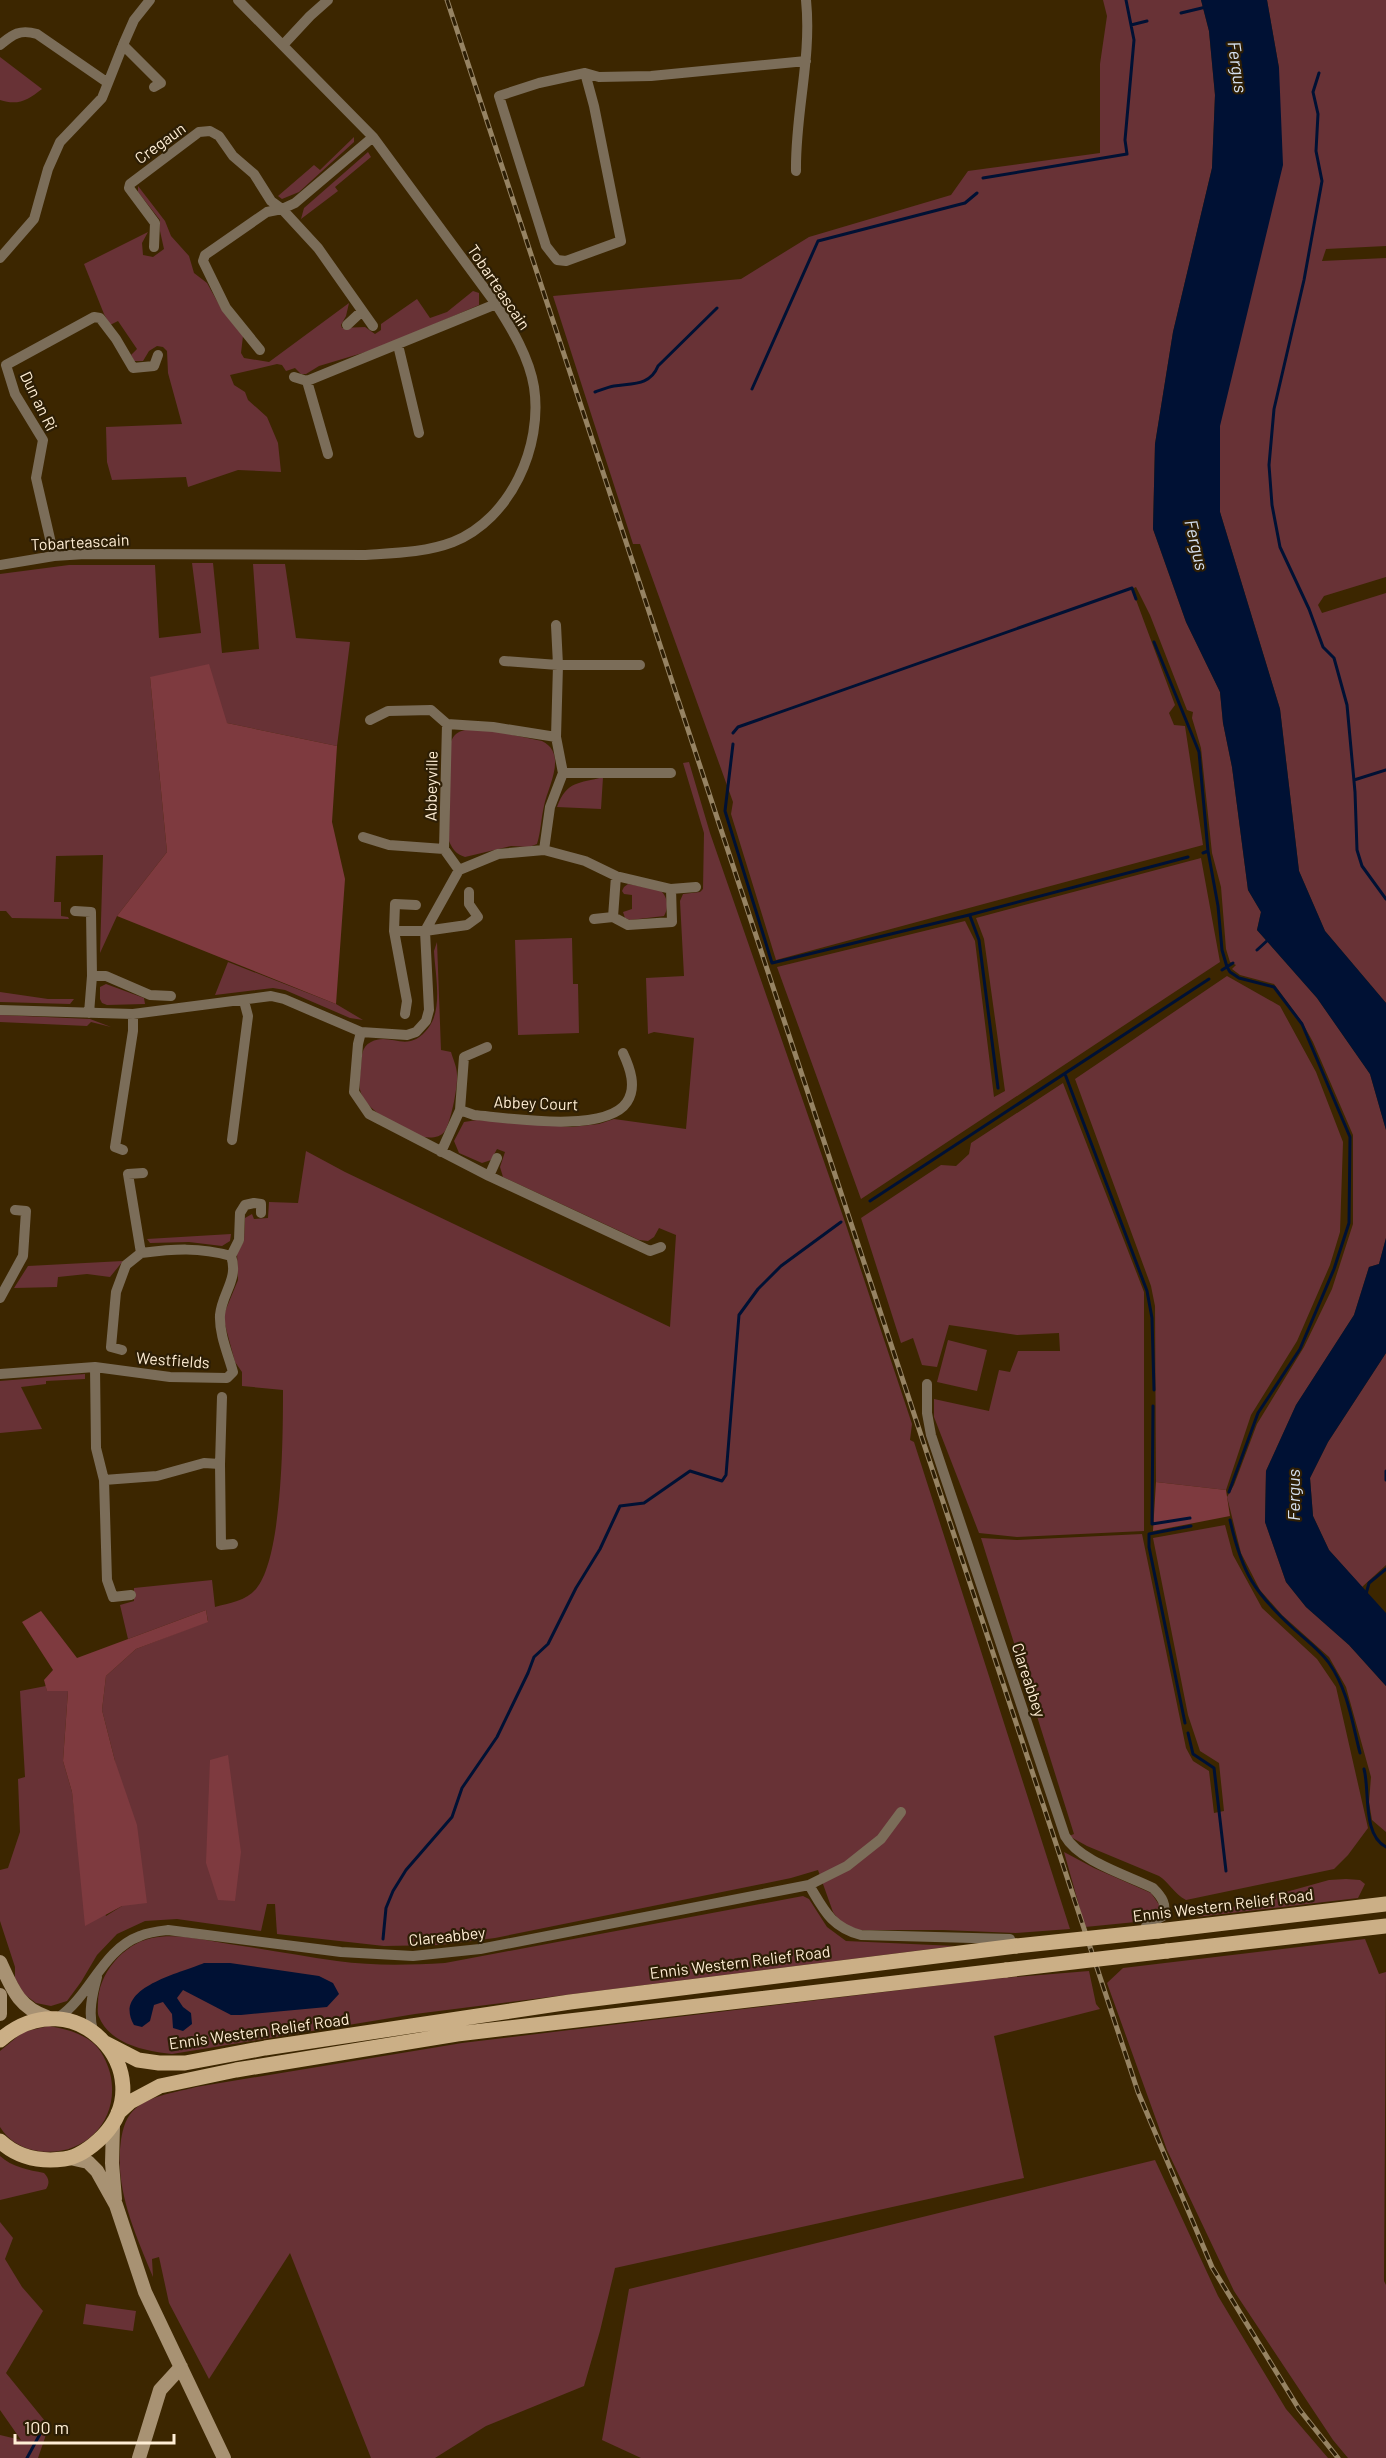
<svg xmlns="http://www.w3.org/2000/svg" width="1386" height="2458" font-family="Barlow,sans-serif">
	<style>
		.green { fill: #683236 }
		.forest { fill: #7e3a3f }
		.water { fill: #001134 }
		.lines { fill: none; stroke-linecap: round; stroke-linejoin: round }
		.stream { stroke: #001134; stroke-width: 3 }
		.street { stroke: #7b6d59; stroke-width: 10 }
		.secondary { stroke: #a89273; stroke-width: 14 }
		.primary { stroke: #cbaf86; stroke-width: 15 }
		.rail-casing { stroke: #968363; stroke-width: 5 }
		.rail { stroke: #2d1e05; stroke-width: 3; stroke-dasharray: 9; stroke-linecap: butt }
		.primary-bridge { stroke: #cbaf86; stroke-width: 15 }
		.labels { text-anchor: middle; stroke-width: 4.5; stroke-linejoin: round; paint-order: stroke }
		.street-label { font-size: 16px; fill: #ffeed5; stroke: #2d1e05 }
		.water-label { font-size: 18px; font-style: italic; fill: #d5e0f0; stroke: #2d1e05 }
	</style>
	<rect width="100%" height="100%" fill="#3c2600"/>
	<!-- green -->
	<path class="green" d="M 1103,0 L 1201,0 L 1209,31 L 1215,95 L 1212,168 L 1173,332 L 1155,444 L 1153,529 L 1186,622 L 1220,692 L 1223,723 L 1232,767 L 1248,890 L 1261,912 L 1257,930 L 1317,998 L 1370,1074 L 1386,1130 L 1386,1238 L 1379,1264 L 1369,1267 L 1354,1315 L 1296,1405 L 1266,1471 L 1265,1522 L 1286,1582 L 1306,1607 L 1349,1645 L 1386,1686 L 1386,1832 L 1372,1820 L 1369,1802 L 1371,1777 L 1346,1687 L 1329,1657 L 1282,1615 L 1260,1590 L 1241,1553 L 1227,1497 L 1234,1485 L 1257,1424 L 1304,1347 L 1332,1289 L 1353,1224 L 1353,1135 L 1313,1042 L 1302,1022 L 1274,984 L 1240,975 L 1232,969 L 1236,965 L 1230,962 L 1226,949 L 1221,887 L 1212,853 L 1201,748 L 1192,718 L 1193,712 L 1187,710 L 1150,615 L 1136,587 L 1132,589 L 1175,705 L 1169,713 L 1174,725 L 1185,726 L 1203,845 L 776,960 L 731,814 L 733,802 L 640,544 L 633,544 L 553,296 L 741,279 L 809,237 L 951,195 L 968,171 L 1100,153 L 1100,64 L 1107,16 Z
		M 1267,0 L 1386,0 L 1386,246 L 1326,249 L 1322,261 L 1386,258 L 1386,577 L 1324,596 L 1318,605 L 1322,613 L 1386,593 L 1386,1003 L 1325,931 L 1299,871 L 1280,709 L 1220,512 L 1219,426 L 1244,319 L 1279,68 Z
		M 0,57 L 42,89 C 28,100 18,106 0,100 Z
		M 354,137 L 354,142 L 299,192 L 282,199 L 278,196 L 314,165 L 320,170 Z
		M 368,152 L 371,157 L 335,187 L 338,191 L 301,219 L 304,208 Z
		M 138,186 L 165,221 L 171,236 L 189,256 L 194,273 L 207,283 L 222,310 L 243,336 L 241,353 L 244,358 L 269,362 L 349,303 L 346,316 L 341,325 L 342,328 L 365,327 L 375,334 L 381,330 L 381,324 L 417,299 L 430,318 L 447,312 L 473,291 L 479,293 L 479,305 L 379,348 L 319,366 L 306,374 L 301,374 L 295,368 L 286,371 L 282,365 L 277,364 L 230,375 L 234,385 L 245,392 L 248,400 L 267,417 L 278,443 L 281,472 L 238,470 L 188,487 L 186,477 L 112,480 L 107,462 L 106,427 L 182,424 L 168,373 L 167,351 L 163,347 L 157,346 L 149,351 L 143,361 L 134,361 L 131,355 L 137,349 L 118,321 L 110,325 L 104,314 L 84,264 L 148,232 L 142,243 L 143,255 L 153,257 L 164,249 L 160,231 L 160,220 L 138,192 Z
		M 192,563 L 213,563 L 222,653 L 259,649 L 253,564 L 285,564 L 296,638 L 350,642 L 337,746 L 227,723 L 150,677 L 167,852 L 117,916 L 100,953 L 103,855 L 56,856 L 54,902 L 61,902 L 61,916 L 68,917 L 69,919 L 12,918 L 6,911 L 0,911 L 0,574 L 69,565 L 155,565 L 159,638 L 201,633 Z
		M 470,729 L 494,731 L 542,741 C 568,754 548,786 544,806 C 541,819 541,831 537,844 L 529,847 L 511,846 L 465,857 C 456,854 453,850 449,841 L 450,744 C 454,733 458,731 470,729 Z
		M 689,762 L 710,833 L 846,1225 L 912,1424 L 910,1440 L 914,1442 L 1070,1929 L 1016,1933 L 943,1930 L 859,1930 L 841,1923 L 833,1912 L 818,1870 L 791,1878 L 495,1938 L 440,1945 L 384,1946 L 277,1934 L 275,1904 L 267,1904 L 261,1931 L 177,1919 L 145,1921 L 117,1934 L 97,1955 L 81,1982 L 67,2001 L 51,2006 L 36,2003 L 24,1994 L 15,1978 L 15,1967 L 0,1921 L 0,1870 L 8,1868 L 20,1832 L 18,1779 L 25,1777 L 20,1691 L 46,1686 L 47,1691 L 68,1691 L 63,1761 L 72,1792 L 79,1853 L 106,1916 L 122,1906 L 115,1761 L 102,1710 L 106,1676 L 136,1649 L 208,1621 L 206,1610 L 128,1639 L 120,1605 L 134,1601 L 134,1588 L 212,1580 L 215,1607 C 229,1603 246,1601 256,1589 C 283,1557 283,1433 283,1390 L 242,1386 L 242,1372 L 235,1362 L 224,1321 L 224,1314 L 238,1280 L 237,1253 L 244,1241 L 245,1218 L 252,1214 L 254,1219 L 268,1218 L 269,1202 L 298,1203 L 306,1151 L 345,1172 L 670,1327 L 676,1235 L 659,1228 L 654,1237 L 648,1241 L 639,1240 L 503,1177 L 500,1167 L 505,1152 L 497,1149 L 491,1160 L 482,1163 L 459,1153 L 454,1141 L 464,1122 L 477,1120 L 572,1127 L 599,1124 L 614,1119 L 686,1129 L 694,1038 L 654,1032 L 648,1034 L 646,978 L 684,976 L 680,901 L 683,894 L 700,892 L 703,889 L 704,833 L 683,763 Z
		M 603,777 L 601,809 L 557,807 C 567,780 579,784 603,777 Z
		M 1201,858 L 1220,962 L 861,1199 L 777,967 L 965,921 L 975,941 L 994,1097 L 1005,1091 L 984,939 L 976,918 Z
		M 628,884 L 660,890 C 668,897 669,907 664,916 L 630,920 L 625,918 L 623,912 L 632,909 L 632,895 L 624,894 L 622,891 L 624,887 Z
		M 572,938 L 573,984 L 578,984 L 579,1033 L 518,1035 L 515,940 Z
		M 437,942 L 441,1050 L 451,1052 C 453,1059 457,1067 457,1075 C 458,1086 451,1121 445,1131 C 440,1138 431,1138 423,1137 C 403,1126 370,1116 361,1093 C 358,1085 360,1075 361,1066 C 362,1056 361,1047 371,1042 C 391,1031 408,1056 429,1027 C 443,1008 435,973 434,951 Z
		M 228,962 L 336,1004 L 363,1020 L 350,1018 L 285,990 L 273,988 L 215,995 Z
		M 1227,976 L 1280,1006 L 1316,1072 L 1343,1142 L 1340,1232 L 1330,1265 L 1297,1341 L 1251,1415 L 1226,1490 L 1156,1482 L 1155,1306 L 1151,1286 L 1075,1079 Z
		M 106,984 L 144,998 L 145,1004 L 107,1005 L 102,1003 L 100,999 L 100,987 Z
		M 0,992 L 48,999 L 74,999 L 70,1004 L 0,1002 Z
		M 0,1015 L 90,1019 L 111,1027 L 91,1022 L 87,1026 L 0,1022 Z
		M 1063,1083 L 1144,1292 L 1144,1531 L 1017,1537 L 979,1533 L 934,1417 L 934,1399 L 989,1411 L 999,1370 L 1010,1372 L 1018,1351 L 1060,1351 L 1059,1333 L 1017,1335 L 949,1325 L 937,1367 L 922,1365 L 913,1338 L 901,1343 L 861,1218 L 941,1165 L 956,1166 L 969,1154 L 971,1143 Z
		M 231,1234 L 230,1241 L 222,1246 L 189,1242 L 150,1243 L 147,1239 Z
		M 123,1261 L 110,1277 L 87,1274 L 58,1277 L 57,1287 L 14,1288 L 28,1266 Z
		M 948,1340 L 987,1350 L 977,1391 L 937,1382 Z
		M 1386,1353 L 1386,1565 L 1362,1587 L 1329,1550 L 1313,1516 L 1310,1478 L 1328,1442 Z
		M 85,1374 L 85,1379 L 46,1381 L 46,1384 L 21,1387 L 42,1429 L 0,1433 L 0,1381 Z
		M 1225,1525 L 1233,1555 L 1262,1608 L 1317,1659 L 1336,1687 L 1368,1828 L 1348,1855 L 1334,1869 L 1186,1900 C 1174,1894 1169,1882 1159,1876 L 1087,1846 L 1069,1836 L 1074,1834 L 981,1538 L 1017,1540 L 1142,1534 L 1186,1748 L 1193,1761 L 1209,1771 L 1214,1813 L 1224,1811 L 1219,1763 L 1200,1751 L 1188,1715 L 1153,1538 Z
		M 1064,1852 L 1094,1868 L 1151,1893 L 1160,1906 L 1160,1912 L 1146,1921 L 1085,1927 Z
		M 1346,1879 L 1360,1880 L 1365,1884 L 1358,1898 L 1197,1917 L 1329,1880 Z
		M 803,1896 L 809,1899 L 827,1927 L 846,1941 L 955,1946 L 415,2014 L 172,2054 C 146,2051 111,2045 99,2017 C 97,2013 98,2007 98,2003 C 98,1974 123,1944 152,1938 C 177,1933 204,1940 229,1944 C 265,1949 301,1956 337,1961 C 373,1966 409,1965 445,1963 Z
		M 1365,1939 L 1379,1974 L 1386,1972 L 1384,2281 L 1386,2285 L 1386,2458 L 1348,2458 L 1333,2440 L 1234,2291 L 1167,2150 L 1107,1983 L 1123,1968 Z
		M 1089,1971 L 1096,2004 L 1100,2009 L 994,2036 L 1024,2178 L 615,2268 L 600,2331 L 584,2386 L 486,2426 L 435,2458 L 371,2458 L 290,2253 L 209,2379 L 169,2303 L 159,2257 L 152,2259 L 153,2277 C 135,2233 114,2188 121,2140 C 123,2128 126,2116 136,2108 C 151,2095 178,2092 196,2087 L 462,2043 L 992,1979 Z
		M 49,2026 C 65,2029 79,2032 92,2042 C 101,2049 107,2062 110,2073 C 122,2122 81,2161 33,2150 C 20,2147 8,2140 0,2127 L 0,2051 L 23,2032 Z
		M 0,2156 C 12,2167 29,2170 44,2173 C 49,2178 50,2183 46,2189 L 0,2200 Z
		M 1155,2160 L 1218,2296 L 1286,2409 L 1328,2458 L 641,2458 L 602,2440 L 629,2289 Z
		M 0,2222 L 13,2238 L 5,2259 L 22,2287 L 43,2311 L 6,2373 L 49,2426 L 38,2458 L 0,2458 L 0,2435 L 21,2440 L 0,2410 Z
		M 86,2304 L 136,2311 L 133,2331 L 83,2324 Z"/>
	<!-- forest -->
	<path class="forest" d="M 209,664 L 227,723 L 337,746 L 332,822 L 345,879 L 336,1004 L 117,916 L 167,852 L 150,677 Z
		M 1156,1482 L 1226,1490 L 1230,1516 L 1153,1531 Z
		M 206,1610 L 208,1622 L 136,1649 L 106,1676 L 102,1710 L 115,1761 L 137,1825 L 147,1903 L 122,1906 L 85,1926 L 72,1792 L 63,1761 L 68,1691 L 47,1691 L 44,1680 L 53,1670 L 22,1622 L 41,1611 L 77,1658 Z
		M 228,1755 L 241,1852 L 235,1901 L 218,1900 L 206,1863 L 210,1760 Z"/>
	<!-- water -->
	<path class="water" d="M 1201,0 L 1267,0 L 1279,68 L 1283,165 L 1220,426 L 1220,512 L 1280,709 L 1299,871 L 1325,931 L 1386,1003 L 1386,1130 L 1370,1074 L 1317,998 L 1257,930 L 1261,912 L 1248,890 L 1232,767 L 1223,723 L 1220,692 L 1186,622 L 1153,529 L 1155,444 L 1173,332 L 1212,168 L 1215,95 L 1209,31 Z
		M 1386,1238 L 1386,1353 L 1328,1442 L 1310,1478 L 1313,1516 L 1329,1550 L 1386,1613 L 1386,1686 L 1349,1645 L 1306,1607 L 1286,1582 L 1265,1522 L 1266,1471 L 1296,1405 L 1354,1315 L 1369,1267 L 1379,1264 Z
		M 204,1963 L 230,1963 L 319,1976 L 333,1983 L 339,1994 L 327,2007 L 241,2015 L 231,2015 L 183,1990 L 177,1998 L 183,2007 L 191,2013 L 192,2024 L 183,2031 L 173,2028 L 172,2014 L 163,2002 L 154,2005 L 150,2021 L 142,2027 L 134,2025 C 112,1988 178,1974 204,1963 Z"/>
	<g class="lines">
		<!-- stream -->
		<path class="stream" d="M 1181,13 L 1206,7
			M 1131,25 L 1147,21
			M 1319,73 L 1313,92 L 1318,114 L 1316,151 L 1322,181 L 1304,280 L 1274,409 L 1269,465 L 1272,505 L 1280,547 L 1309,609 L 1323,647 L 1334,658 L 1347,705 L 1355,792 L 1357,850 L 1362,866 L 1386,899
			M 983,178 L 1127,154 L 1125,140 L 1134,40 L 1126,0
			M 752,389 L 818,241 L 965,203 L 977,193
			M 595,392 C 601,390 608,387 614,386 C 632,383 650,386 658,366 L 717,308
			M 1154,642 L 1199,752 L 1208,851
			M 733,733 L 738,727 L 1132,588 L 1136,599
			M 733,744 L 725,811 L 772,963 L 969,915 L 1188,857
			M 1354,780 L 1386,770
			M 1203,853 L 1208,851 L 1218,906 L 1222,950 L 1227,967 L 1230,972 L 1239,978 L 1274,987 L 1302,1024 L 1350,1137 L 1349,1223 L 1334,1269 L 1300,1349 L 1258,1413 L 1229,1492
			M 970,916 L 979,940 L 998,1088
			M 1257,950 L 1269,939
			M 1222,970 L 1233,963
			M 1065,1074 L 1147,1291 L 1152,1318 L 1154,1390
			M 870,1201 L 1209,979
			M 1153,1406 L 1152,1524 L 1190,1518
			M 1386,1471 L 1386,1480
			M 1230,1520 C 1242,1573 1254,1592 1293,1628 C 1305,1639 1320,1650 1329,1663 C 1348,1690 1352,1722 1360,1753
			M 1366,1594 L 1369,1583 L 1386,1569
			M 1185,1723 L 1149,1547 L 1149,1534 L 1191,1526
			M 1188,1733 L 1193,1754 L 1214,1768 L 1226,1871
			M 1364,1769 C 1370,1790 1362,1835 1386,1847
			M 383,1939 L 386,1908 L 393,1891 L 406,1870 L 452,1817 L 462,1788 L 497,1737 L 528,1673 L 534,1657 L 548,1644 L 576,1588 L 600,1549 L 620,1506 L 644,1503 L 690,1471 L 722,1481 L 726,1475 L 739,1315 L 758,1289 L 781,1266 L 841,1222
			M 27,2458 L 40,2434"/>
		<!-- street -->
		<path class="street" d="M 150,0 L 134,20 L 123,45 L 161,83 L 154,87
			M 0,45 C 13,34 20,29 37,34 L 108,83 L 102,98 L 60,142 L 48,169 L 34,219 L 0,258
			M 283,45 L 310,16 L 328,0
			M 585,73 L 594,106 L 621,241 L 566,261 L 557,260 L 546,246 L 499,96 L 539,83 L 585,73 L 599,77 L 651,76 L 806,61
			M 108,83 L 123,45
			M 796,171 C 795,113 812,58 806,0
			M 154,247 L 155,223 L 129,188 L 130,184 L 199,132 L 210,131 L 219,136 L 233,156 L 254,174 L 271,201 L 282,209 L 295,203 L 373,137
			M 347,325 L 362,311
			M 398,345 L 419,433
			M 260,350 L 226,308 L 203,261 L 205,255 L 267,212 L 282,209 L 318,248 L 373,326
			M 294,377 L 307,381 L 496,304
			M 307,381 L 328,454
			M 54,556 L 36,478 L 43,440 L 15,394 L 6,365 L 94,317 L 100,318 L 116,339 L 133,368 L 154,366 L 158,355
			M 0,565 L 54,556 L 85,554 L 363,555 C 394,553 424,553 453,542 C 511,519 543,446 534,387 C 529,357 512,329 496,304 L 373,137 L 238,0
			M 556,625 L 558,665 L 556,737 L 563,773 L 550,807 L 544,850 L 585,861 L 616,876 L 671,889 L 696,887
			M 504,661 L 558,665 L 640,665
			M 370,720 L 388,711 L 431,710 L 447,724
			M 563,773 L 671,773
			M 363,837 L 389,845 L 444,849 L 447,724 L 493,727 L 556,737
			M 459,870 L 498,854 L 544,850
			M 75,911 L 91,912 L 92,976 L 89,1013
			M 613,917 L 628,925 L 672,922 L 671,889
			M 594,919 L 613,917 L 616,876
			M 394,931 L 425,931 L 467,925 L 478,917 L 469,904 L 469,892
			M 425,931 L 459,870 L 444,849
			M 92,976 L 106,976 L 150,995 L 171,996
			M 0,1010 L 133,1014 L 271,996 L 284,999 L 361,1032 L 407,1035 L 416,1032 L 426,1021 L 429,1010 L 425,931
			M 405,1014 L 407,1001 L 394,931 L 395,904 L 416,905
			M 361,1032 L 358,1044 L 354,1092 L 369,1114 L 489,1176 L 650,1251 L 661,1247
			M 460,1110 L 474,1115 C 508,1118 606,1134 627,1102 C 637,1087 630,1068 623,1053
			M 232,1140 L 248,1016 L 244,1001
			M 123,1150 L 115,1147 L 133,1031 L 133,1014
			M 441,1152 L 460,1110 L 464,1057 L 487,1047
			M 489,1176 L 497,1158
			M 141,1253 C 174,1249 199,1247 231,1256
			M 0,1298 L 23,1256 L 26,1211 L 15,1210
			M 122,1350 L 111,1347 L 116,1292 L 126,1265 L 141,1253 L 128,1174 L 143,1173
			M 95,1367 L 170,1377 L 227,1378 L 233,1372 C 228,1354 219,1334 220,1315 C 222,1293 239,1279 231,1256 L 239,1240 L 240,1213 L 245,1205 L 254,1203 L 261,1204 L 261,1213
			M 0,1374 L 95,1367 L 96,1448 L 104,1480 L 107,1580 L 113,1597 L 131,1595
			M 927,1384 L 927,1413 L 931,1435 L 1065,1836 C 1079,1861 1127,1875 1153,1888 C 1162,1897 1167,1904 1163,1916 L 1146,1926
			M 220,1464 L 221,1545 L 233,1544
			M 104,1480 L 157,1476 L 204,1463 L 220,1464 L 222,1397
			M 809,1885 C 824,1910 831,1927 861,1935 L 1010,1939
			M 59,2017 C 91,1995 102,1950 140,1936 C 149,1932 159,1931 168,1930 L 341,1952 L 413,1956 L 480,1949 L 809,1885 L 847,1866 L 881,1839 L 901,1812
			M 93,2031 C 88,2013 92,1995 97,1977"/>
		<!-- secondary -->
		<path class="secondary" d="M 0,1962 C 12,1988 18,2007 47,2017
			M 0,1995 L 0,2014
			M 113,2126 L 112,2163 L 115,2199
			M 70,2158 L 88,2162 L 97,2171 L 116,2205 L 145,2292 L 224,2458
			M 139,2458 L 160,2390 L 181,2367"/>
		<!-- primary -->
		<path class="primary" d="M 1158,1931 L 1386,1904
			M 1167,1951 L 1386,1926
			M 0,2040 C 75,1975 163,2074 103,2136 C 93,2146 78,2157 64,2159 C 40,2162 18,2158 0,2141
			M 105,2043 L 138,2060 L 159,2063 L 185,2063 L 265,2048 L 570,2002 L 1016,1946
			M 118,2113 L 130,2102 L 160,2086 L 236,2070 L 457,2034 L 1006,1970"/>
		<!-- rail casing -->
		<g class="rail-casing">
			<path id="rail" d="M 447,0 L 1138,2092 L 1212,2267 L 1299,2409 L 1338,2458"/>
		</g>
		<!-- rail -->
		<use href="#rail" class="rail"/>
		<!-- primary-bridge -->
		<path class="primary-bridge" d="M 1016,1946 L 1158,1931
			M 1006,1970 L 1167,1951"/>
	</g>
	<g class="labels">
		<!-- street labels -->
		<g class="street-label">
			<text transform="translate(160 143) rotate(-36)" y="6">Cregaun</text>
			<text transform="translate(499 287) rotate(56)" y="6">Tobarteascain</text>
			<text transform="translate(39 401) rotate(64)" y="6">Dun an Ri</text>
			<text transform="translate(80 542) rotate(-3)" y="6">Tobarteascain</text>
			<text transform="translate(431 786) rotate(-89)" y="6">Abbeyville</text>
			<text transform="translate(536 1103) rotate(2)" y="6">Abbey Court</text>
			<text transform="translate(173 1360) rotate(4)" y="6">Westfields</text>
			<text transform="translate(1029 1680) rotate(72)" y="6">Clareabbey</text>
			<text transform="translate(1223 1905) rotate(-7)" y="6">Ennis Western Relief Road</text>
			<text transform="translate(447 1936) rotate(-6)" y="6">Clareabbey</text>
			<text transform="translate(740 1962) rotate(-7)" y="6">Ennis Western Relief Road</text>
			<text transform="translate(259 2031) rotate(-8)" y="6">Ennis Western Relief Road</text>
		</g>
		<!-- water labels -->
		<g class="water-label">
			<text transform="translate(1237 67) rotate(82)" y="6">Fergus</text>
			<text transform="translate(1196 545) rotate(77)" y="6">Fergus</text>
			<text transform="translate(1294 1495) rotate(-90)" y="6">Fergus</text>
		</g>
	</g>
	<!-- scale -->
	<path d="M15 2434v9h159v-9" fill="none" stroke="#ffeed5" stroke-width="3"/>
	<text x="24" y="2434" font-size="18" fill="#ffeed5" stroke="#2d1e05" stroke-width="4.5" paint-order="stroke">100 m</text>
</svg>
